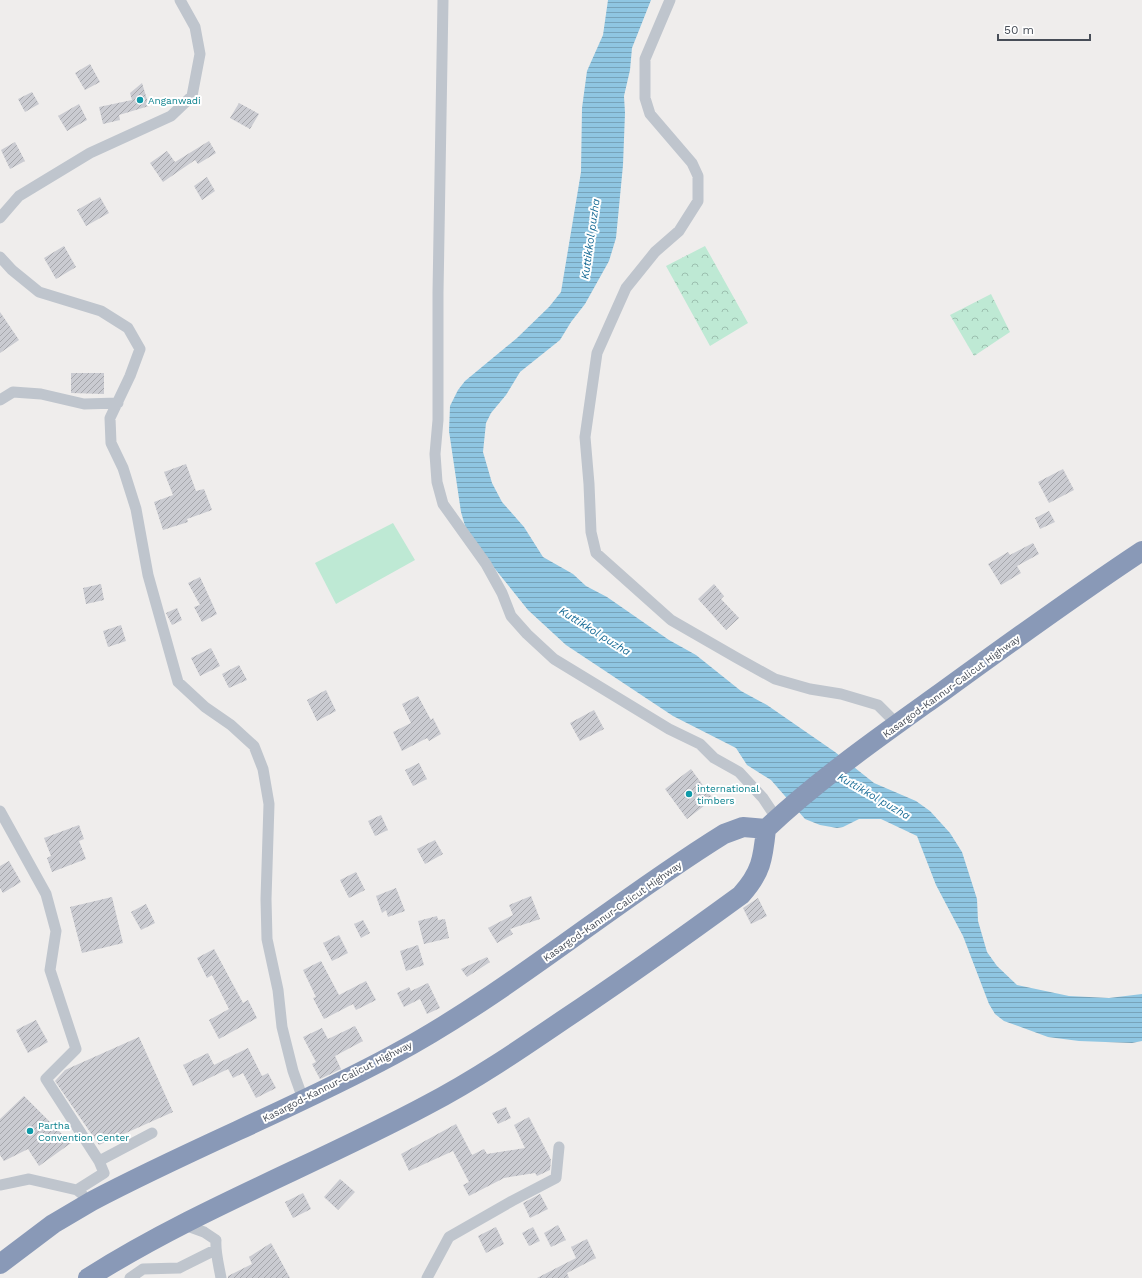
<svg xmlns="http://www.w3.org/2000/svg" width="1142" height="1278" font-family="'Work Sans',sans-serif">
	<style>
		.green { fill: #bee9d4 }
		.forest { fill: url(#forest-crowns) }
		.water { fill: url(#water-rules) }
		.building { fill: url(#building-hatch) }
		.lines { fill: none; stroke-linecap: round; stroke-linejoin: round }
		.street { stroke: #bfc5cd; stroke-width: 11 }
		.highway { stroke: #8999b7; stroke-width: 20 }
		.culture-dot { fill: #0f9aa8; stroke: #fff; stroke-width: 1.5 }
		.labels { text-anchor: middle; stroke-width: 4; stroke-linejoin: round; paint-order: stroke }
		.culture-label { font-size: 10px; fill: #0d838f; stroke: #fff; text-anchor: start }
		.street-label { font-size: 10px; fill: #474d57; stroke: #fff }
		.water-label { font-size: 11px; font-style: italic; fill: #1a6d97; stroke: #fff }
	</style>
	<defs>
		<pattern id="forest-crowns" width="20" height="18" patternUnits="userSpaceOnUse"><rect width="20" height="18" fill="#bee9d4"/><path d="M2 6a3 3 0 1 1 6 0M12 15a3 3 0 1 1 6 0" fill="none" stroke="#9cbfaf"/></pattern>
		<pattern id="water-rules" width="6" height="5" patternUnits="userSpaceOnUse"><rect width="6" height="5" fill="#8fc6e2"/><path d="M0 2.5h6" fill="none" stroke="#77a3ba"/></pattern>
		<pattern id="building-hatch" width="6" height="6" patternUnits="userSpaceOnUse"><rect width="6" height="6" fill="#cacbd1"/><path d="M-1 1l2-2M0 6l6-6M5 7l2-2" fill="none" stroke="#a6a7ac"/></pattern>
	</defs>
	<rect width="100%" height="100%" fill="#efedec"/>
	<!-- green -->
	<path class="green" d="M 393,523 L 415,560 L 336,604 L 315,563 Z"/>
	<!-- forest -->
	<path class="forest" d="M 705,246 L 748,323 L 710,346 L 666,266 Z
		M 991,294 L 1010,332 L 974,356 L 950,315 Z"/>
	<!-- water -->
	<path class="water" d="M 608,0 L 651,0 L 632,48 L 630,70 L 624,96 L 625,113 L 623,165 L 616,238 L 609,261 L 585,304 L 571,322 L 560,340 L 520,372 L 506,395 L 491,413 L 486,423 L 483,452 L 492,483 L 502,502 L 524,527 L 543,557 L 573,574 L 586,586 L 607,597 L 669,640 L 696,655 L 741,691 L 767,705 L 835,752 L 874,783 L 916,801 L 930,811 L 950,833 L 962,852 L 977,899 L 978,921 L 987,952 L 997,966 L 1017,985 L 1069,996 L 1109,998 L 1142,994 L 1142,1041 L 1132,1043 L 1079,1041 L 1048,1037 L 1004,1021 L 995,1014 L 989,1004 L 963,936 L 936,885 L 917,836 L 881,819 L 859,819 L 843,827 L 837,828 L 820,825 L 805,819 L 771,780 L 747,765 L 736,748 L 673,716 L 566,645 L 528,610 L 475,544 L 466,529 L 461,512 L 449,431 L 450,406 L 458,390 L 465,381 L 517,338 L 549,307 L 561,292 L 581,172 L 582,108 L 587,71 L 603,35 Z"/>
	<!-- building -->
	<path class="building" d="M 90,64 L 100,82 L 85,90 L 75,73 Z
		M 142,83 L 149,106 L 119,115 L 120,120 L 103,124 L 99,107 L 132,100 L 130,93 Z
		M 32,92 L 39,104 L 25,112 L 18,99 Z
		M 239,103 L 259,114 L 250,129 L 230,118 Z
		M 79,104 L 87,120 L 67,131 L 58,116 Z
		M 209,141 L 216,153 L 198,164 L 195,160 L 163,182 L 150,163 L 167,151 L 175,162 Z
		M 15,142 L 25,161 L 10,169 L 1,150 Z
		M 207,177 L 215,191 L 202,200 L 194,186 Z
		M 100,197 L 109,213 L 86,226 L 77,210 Z
		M 64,246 L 76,267 L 56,279 L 44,258 Z
		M 0,312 L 19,340 L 0,353 Z
		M 71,373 L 104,373 L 104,394 L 71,393 Z
		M 186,464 L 196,491 L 204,489 L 212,510 L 187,519 L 188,522 L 163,530 L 154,502 L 173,495 L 164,472 Z
		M 1063,469 L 1074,490 L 1049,503 L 1038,482 Z
		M 1049,511 L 1055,522 L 1040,529 L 1035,518 Z
		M 1033,543 L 1039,554 L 1017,566 L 1021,573 L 1001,585 L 988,564 L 1008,552 L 1010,555 Z
		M 200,577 L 217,614 L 202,622 L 194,607 L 200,605 L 188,583 Z
		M 101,584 L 104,600 L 86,604 L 83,588 Z
		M 714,584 L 724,596 L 721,599 L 739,618 L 726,630 L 698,599 Z
		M 177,608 L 182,620 L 172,625 L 166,613 Z
		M 121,625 L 126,641 L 108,647 L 103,631 Z
		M 211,648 L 220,666 L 200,676 L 191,658 Z
		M 239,665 L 247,680 L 229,688 L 222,674 Z
		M 326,690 L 336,711 L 317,721 L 307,700 Z
		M 418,696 L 431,720 L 433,718 L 441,734 L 429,741 L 427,738 L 402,751 L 393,732 L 411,723 L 402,704 Z
		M 594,710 L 604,729 L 580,741 L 570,723 Z
		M 419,763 L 427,779 L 413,786 L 405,770 Z
		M 691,769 L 713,799 L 687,819 L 665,789 Z
		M 381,815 L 388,830 L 375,836 L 368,821 Z
		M 79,825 L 84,839 L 79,841 L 86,859 L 52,872 L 47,858 L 51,856 L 44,838 Z
		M 435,840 L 443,854 L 425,864 L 417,849 Z
		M 9,861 L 21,882 L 3,893 L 0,888 L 0,866 Z
		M 356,872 L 365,890 L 349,898 L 340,880 Z
		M 396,888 L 405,911 L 388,917 L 386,910 L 382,913 L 376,896 Z
		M 531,896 L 540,919 L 510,929 L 513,934 L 497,943 L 488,928 L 513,915 L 509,905 Z
		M 112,897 L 123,943 L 82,953 L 70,907 Z
		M 758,898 L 767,916 L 751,924 L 743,908 Z
		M 146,904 L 155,923 L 141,930 L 131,912 Z
		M 437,916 L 438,920 L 445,919 L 449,938 L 424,944 L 418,921 Z
		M 363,920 L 370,933 L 361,938 L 354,924 Z
		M 339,935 L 348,953 L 332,961 L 323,943 Z
		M 418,945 L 424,965 L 406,971 L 400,951 Z
		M 214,949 L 243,1003 L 248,1000 L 257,1018 L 219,1039 L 209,1020 L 229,1009 L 212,975 L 207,978 L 197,958 Z
		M 487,957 L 490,962 L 467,977 L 461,969 Z
		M 321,961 L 339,995 L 366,981 L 376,1000 L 356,1010 L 353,1004 L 324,1019 L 313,998 L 316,997 L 303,970 Z
		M 428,983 L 440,1008 L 427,1014 L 420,999 L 404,1007 L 397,993 L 409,987 L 411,991 Z
		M 36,1020 L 48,1042 L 28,1053 L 16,1030 Z
		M 355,1026 L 363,1041 L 335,1056 L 341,1069 L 320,1079 L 312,1064 L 316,1062 L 303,1037 L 322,1028 L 328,1039 Z
		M 139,1037 L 173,1112 L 99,1145 L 55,1081 L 65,1070 Z
		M 248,1048 L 262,1076 L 268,1073 L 276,1088 L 256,1098 L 243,1073 L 233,1078 L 228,1069 L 193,1086 L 183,1065 L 208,1053 L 214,1065 Z
		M 24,1096 L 71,1143 L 39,1166 L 28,1149 L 4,1161 L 0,1155 L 0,1119 Z
		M 506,1107 L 511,1118 L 498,1124 L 492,1113 Z
		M 529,1117 L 551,1160 L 550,1170 L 537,1176 L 535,1173 L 504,1178 L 469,1196 L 463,1185 L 469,1182 L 453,1151 L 409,1171 L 401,1154 L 456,1124 L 472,1155 L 484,1149 L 487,1154 L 525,1148 L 514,1125 Z
		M 340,1179 L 355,1192 L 338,1210 L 324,1197 Z
		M 303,1193 L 311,1209 L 293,1218 L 285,1202 Z
		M 540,1194 L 548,1209 L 530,1218 L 523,1203 Z
		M 558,1225 L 566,1240 L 551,1247 L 544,1233 Z
		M 496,1227 L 504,1244 L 486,1253 L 478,1236 Z
		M 533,1227 L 540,1241 L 529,1246 L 522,1233 Z
		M 587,1239 L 596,1258 L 567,1273 L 569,1278 L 537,1278 L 576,1258 L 571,1247 Z
		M 271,1243 L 290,1278 L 228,1278 L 228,1276 L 252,1264 L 249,1257 Z"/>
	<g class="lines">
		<!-- street -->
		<path class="street" d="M 443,0 L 438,293 L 438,420 L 435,454 L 437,482 L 443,504 L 486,564 L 502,593 L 511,616 L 527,634 L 554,659 L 669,729 L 700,744 L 714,758 L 739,772 L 763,798 L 777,819
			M 670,0 L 645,59 L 645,98 L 650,114 L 692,163 L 698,176 L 698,201 L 679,231 L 655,252 L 626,288 L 597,353 L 585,437 L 589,484 L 591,532 L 596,553 L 671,620 L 737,658 L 775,679 L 810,689 L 841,694 L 878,705 L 897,724
			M 0,218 L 19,196 L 90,153 L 171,116 L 192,96 L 200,54 L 195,27 L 180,0
			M 0,257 L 12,270 L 39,292 L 101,311 L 128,328 L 140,349 L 130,376 L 110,418 L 111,443 L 123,468 L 136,509 L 148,575 L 178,682 L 205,707 L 231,725 L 254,746 L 263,769 L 269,804 L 266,899 L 267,939 L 278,990 L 282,1027 L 293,1071 L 303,1099
			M 0,400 L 13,392 L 41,394 L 84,404 L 118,403
			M 0,811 L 46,894 L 56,931 L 50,970 L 76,1049 L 46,1079 L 99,1161 L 104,1173 L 77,1190
			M 99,1161 L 152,1133
			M 0,1185 L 29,1179 L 77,1190 L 82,1194
			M 182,1224 L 204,1232 L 216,1240 C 215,1252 219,1266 221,1278
			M 130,1278 L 143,1269 L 179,1268 L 215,1250
			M 427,1278 L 449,1237 L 512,1201 L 556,1178 L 559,1147"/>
		<!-- highway -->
		<path class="highway" d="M 0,1264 L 53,1224 L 92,1201 C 190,1149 295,1108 393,1055 C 510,992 611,904 724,834 L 743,827 L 766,829
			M 88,1278 C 195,1210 315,1165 427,1105 C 475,1080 519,1050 563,1020 C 623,980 682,938 741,895 C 761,873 763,859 766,829 C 820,778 882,735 942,692 C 1008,644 1074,596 1142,551"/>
	</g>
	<!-- markers -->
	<g class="culture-dot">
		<circle cx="140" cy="100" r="4"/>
		<circle cx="689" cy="794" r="4"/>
		<circle cx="30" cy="1131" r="4"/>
	</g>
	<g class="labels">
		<!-- culture labels -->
		<g class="culture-label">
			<text x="148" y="104">Anganwadi</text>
			<text x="697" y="792">international<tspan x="697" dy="12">timbers</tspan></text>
			<text x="38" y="1129">Partha<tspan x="38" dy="12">Convention Center</tspan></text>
		</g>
		<!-- street labels -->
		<g class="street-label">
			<text transform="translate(951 686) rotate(-36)" y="4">Kasargod-Kannur-Calicut Highway</text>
			<text transform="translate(612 911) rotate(-35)" y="4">Kasargod-Kannur-Calicut Highway</text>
			<text transform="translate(337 1081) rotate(-27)" y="4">Kasargod-Kannur-Calicut Highway</text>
		</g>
		<!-- water labels -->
		<g class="water-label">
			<text transform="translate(590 239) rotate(-82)" y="4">Kuttikkol puzha</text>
			<text transform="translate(595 631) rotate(32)" y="4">Kuttikkol puzha</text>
			<text transform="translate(874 796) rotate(30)" y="4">Kuttikkol puzha</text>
		</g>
	</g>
	<!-- scale -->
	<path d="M998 34v6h92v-6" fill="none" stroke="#474d57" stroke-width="2"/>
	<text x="1004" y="34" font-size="12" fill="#474d57" stroke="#ffffff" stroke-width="3" paint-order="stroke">50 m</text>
</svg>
